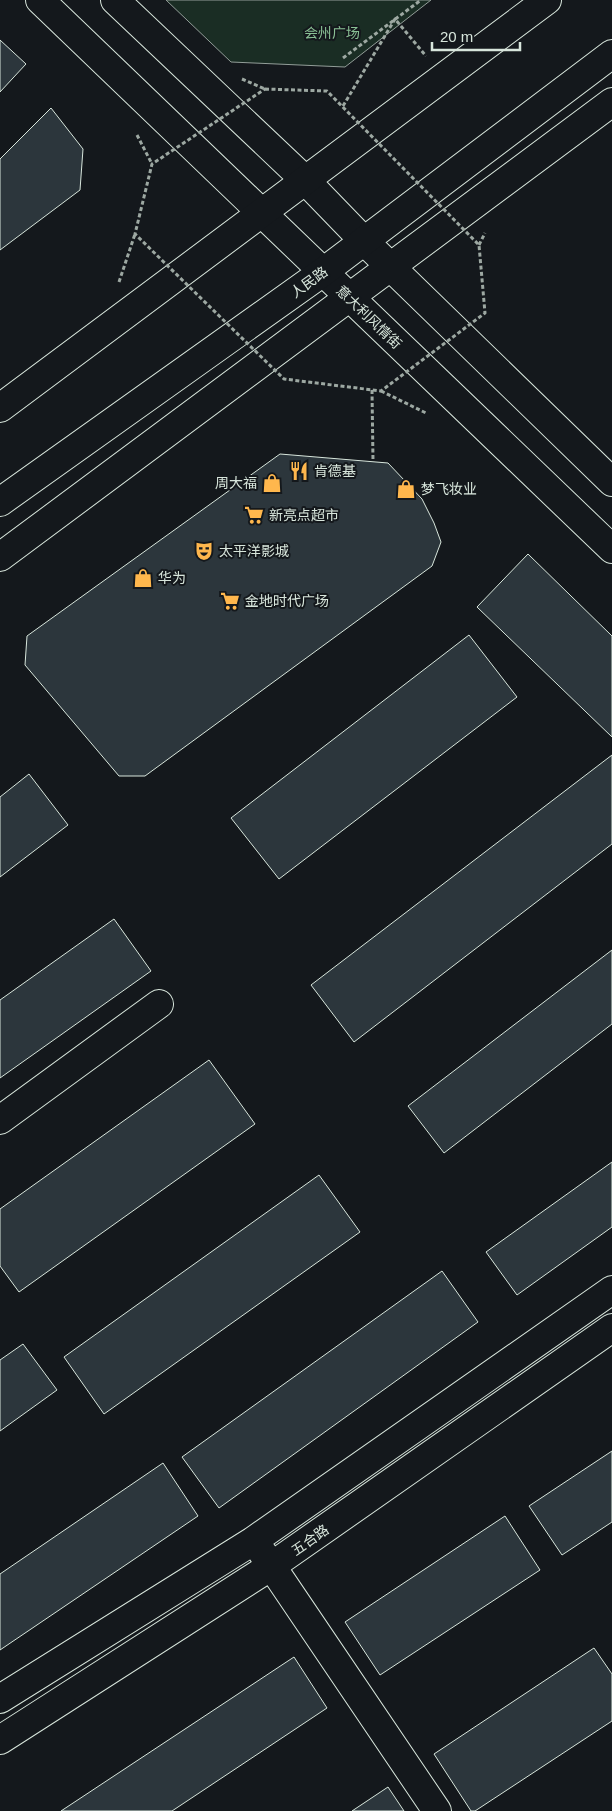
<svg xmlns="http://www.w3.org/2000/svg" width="612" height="1811" font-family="Helvetica,'Noto Sans SC',sans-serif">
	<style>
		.green { fill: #1a2d24; stroke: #939e99 }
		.building { fill: #2c363c; stroke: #d8e6dc }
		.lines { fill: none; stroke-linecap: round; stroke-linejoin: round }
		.minor-casing { stroke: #d8e6dc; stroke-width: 30 }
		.major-casing { stroke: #d8e6dc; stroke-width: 30 }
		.path { stroke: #9da8a2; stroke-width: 3; stroke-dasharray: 4 2.5; stroke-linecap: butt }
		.minor { stroke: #14181c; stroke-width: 28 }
		.major { stroke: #14181c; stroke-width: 28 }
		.path-bridge { stroke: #9da8a2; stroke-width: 3; stroke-dasharray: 4 2.5; stroke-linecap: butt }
		.labels { text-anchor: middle; stroke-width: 4; stroke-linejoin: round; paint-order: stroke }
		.park-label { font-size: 14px; fill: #8ac095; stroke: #14181c }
		.street-label { font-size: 14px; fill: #d8e6dc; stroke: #14181c }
		.poi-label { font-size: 14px; fill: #d8e6dc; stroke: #14181c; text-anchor: start }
	</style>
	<rect width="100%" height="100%" fill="#14181c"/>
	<!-- green -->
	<path class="green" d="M 166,0 L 431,0 L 345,67 L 231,62 Z"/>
	<!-- building -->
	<path class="building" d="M 0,40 L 26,64 L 0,92 Z
		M 51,108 L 83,149 L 80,190 L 0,250 L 0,159 Z
		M 280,454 L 388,463 L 422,499 L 434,523 L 441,542 L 432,566 L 145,776 L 119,776 L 25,665 L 27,636 Z
		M 528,554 L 612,636 L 612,737 L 477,607 Z
		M 469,635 L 517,697 L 279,879 L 231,818 Z
		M 612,755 L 612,844 L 354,1042 L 311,985 Z
		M 29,774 L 68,825 L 0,877 L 0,797 Z
		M 114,919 L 151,971 L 0,1078 L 0,1000 Z
		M 612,950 L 612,1024 L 444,1153 L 408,1106 Z
		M 209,1060 L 255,1124 L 19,1292 L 0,1266 L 0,1209 Z
		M 612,1162 L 612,1227 L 517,1295 L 486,1252 Z
		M 319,1175 L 360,1232 L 104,1414 L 64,1357 Z
		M 442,1271 L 478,1322 L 219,1508 L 182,1457 Z
		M 23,1344 L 57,1390 L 0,1431 L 0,1360 Z
		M 612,1451 L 612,1522 L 562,1555 L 529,1506 Z
		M 163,1463 L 198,1516 L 0,1650 L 0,1574 Z
		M 505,1516 L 540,1570 L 380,1675 L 345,1622 Z
		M 594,1648 L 612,1674 L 612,1721 L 475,1811 L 471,1811 L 434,1754 Z
		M 294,1657 L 327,1708 L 172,1811 L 61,1811 Z
		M 388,1787 L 404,1811 L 352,1811 Z"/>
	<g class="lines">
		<!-- minor casing -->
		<g class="minor-casing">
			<path id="minor" d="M 40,0 L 612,549
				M 115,0 L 305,180 L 364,241 L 612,482
				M 0,557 L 612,102
				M 0,1120 L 159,1004
				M 262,1552 L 437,1811
				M 0,1699 L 253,1541 L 612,1290
				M 0,1740 L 273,1565 L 612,1328"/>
		</g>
		<!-- major casing -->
		<g class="major-casing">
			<path id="major" d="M 0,408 L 547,0
				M 0,502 L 323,272 L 612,54"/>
		</g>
		<!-- path -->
		<path class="path" d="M 343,58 L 421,0
			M 242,79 L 265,89
			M 343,106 L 395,19 L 426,56
			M 137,135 L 152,164
			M 479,245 L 485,233
			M 119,282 L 135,234
			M 372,390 L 373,461
			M 381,391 L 426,413"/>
		<!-- minor -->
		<use href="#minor" class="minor"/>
		<!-- major -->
		<use href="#major" class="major"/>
		<!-- path-bridge -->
		<path class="path-bridge" d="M 265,89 L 327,91 L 479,245 L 485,313 L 381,391 L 284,379 L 135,234 L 152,164 Z"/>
	</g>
	<!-- icons -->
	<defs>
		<g id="restaurant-bare" transform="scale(1.5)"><path d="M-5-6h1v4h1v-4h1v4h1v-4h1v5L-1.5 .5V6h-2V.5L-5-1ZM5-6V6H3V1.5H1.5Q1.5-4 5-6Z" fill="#ffb74d" stroke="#14181c" stroke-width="2.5" paint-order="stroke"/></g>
		<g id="shop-bare" transform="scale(1.5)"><path d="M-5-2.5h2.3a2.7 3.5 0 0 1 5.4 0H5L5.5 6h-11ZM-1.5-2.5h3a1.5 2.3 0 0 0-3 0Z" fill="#ffb74d" stroke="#14181c" stroke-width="2.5" paint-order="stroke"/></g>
		<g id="supermarket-bare" transform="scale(1.5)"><path d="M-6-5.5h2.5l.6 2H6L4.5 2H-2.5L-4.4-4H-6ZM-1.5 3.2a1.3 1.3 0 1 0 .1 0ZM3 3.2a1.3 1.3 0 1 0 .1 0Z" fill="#ffb74d" stroke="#14181c" stroke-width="2.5" paint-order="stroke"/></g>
		<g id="theatre-bare" transform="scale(1.5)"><path d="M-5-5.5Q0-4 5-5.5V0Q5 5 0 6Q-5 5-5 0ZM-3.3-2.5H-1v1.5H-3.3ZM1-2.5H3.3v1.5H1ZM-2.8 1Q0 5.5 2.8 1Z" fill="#ffb74d" stroke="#14181c" stroke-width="2.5" paint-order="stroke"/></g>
	</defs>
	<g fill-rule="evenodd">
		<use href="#restaurant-bare" x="299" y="471"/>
		<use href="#shop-bare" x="272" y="483"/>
		<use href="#shop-bare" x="406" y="489"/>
		<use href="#supermarket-bare" x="254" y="515"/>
		<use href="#theatre-bare" x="204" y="551"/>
		<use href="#shop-bare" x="143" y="578"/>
		<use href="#supermarket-bare" x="230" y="601"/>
	</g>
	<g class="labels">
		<!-- park labels -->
		<g class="park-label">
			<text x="332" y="38">会州广场</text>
		</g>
		<!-- street labels -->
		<g class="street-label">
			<text transform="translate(309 282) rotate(-36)" y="5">人民路</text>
			<text transform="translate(369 317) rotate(44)" y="5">意大利风情街</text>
			<text transform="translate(310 1540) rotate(-35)" y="5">五合路</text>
		</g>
		<!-- poi labels -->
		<g class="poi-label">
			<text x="314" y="476">肯德基</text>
			<text x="257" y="488" text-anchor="end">周大福</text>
			<text x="421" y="494">梦飞妆业</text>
			<text x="269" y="520">新亮点超市</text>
			<text x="219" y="556">太平洋影城</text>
			<text x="158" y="583">华为</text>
			<text x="245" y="606">金地时代广场</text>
		</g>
	</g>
	<!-- scale -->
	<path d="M432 42v8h88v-8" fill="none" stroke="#d8e6dc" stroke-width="2.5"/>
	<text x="440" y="42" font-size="15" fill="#d8e6dc" stroke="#14181c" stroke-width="4" paint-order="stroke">20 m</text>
</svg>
